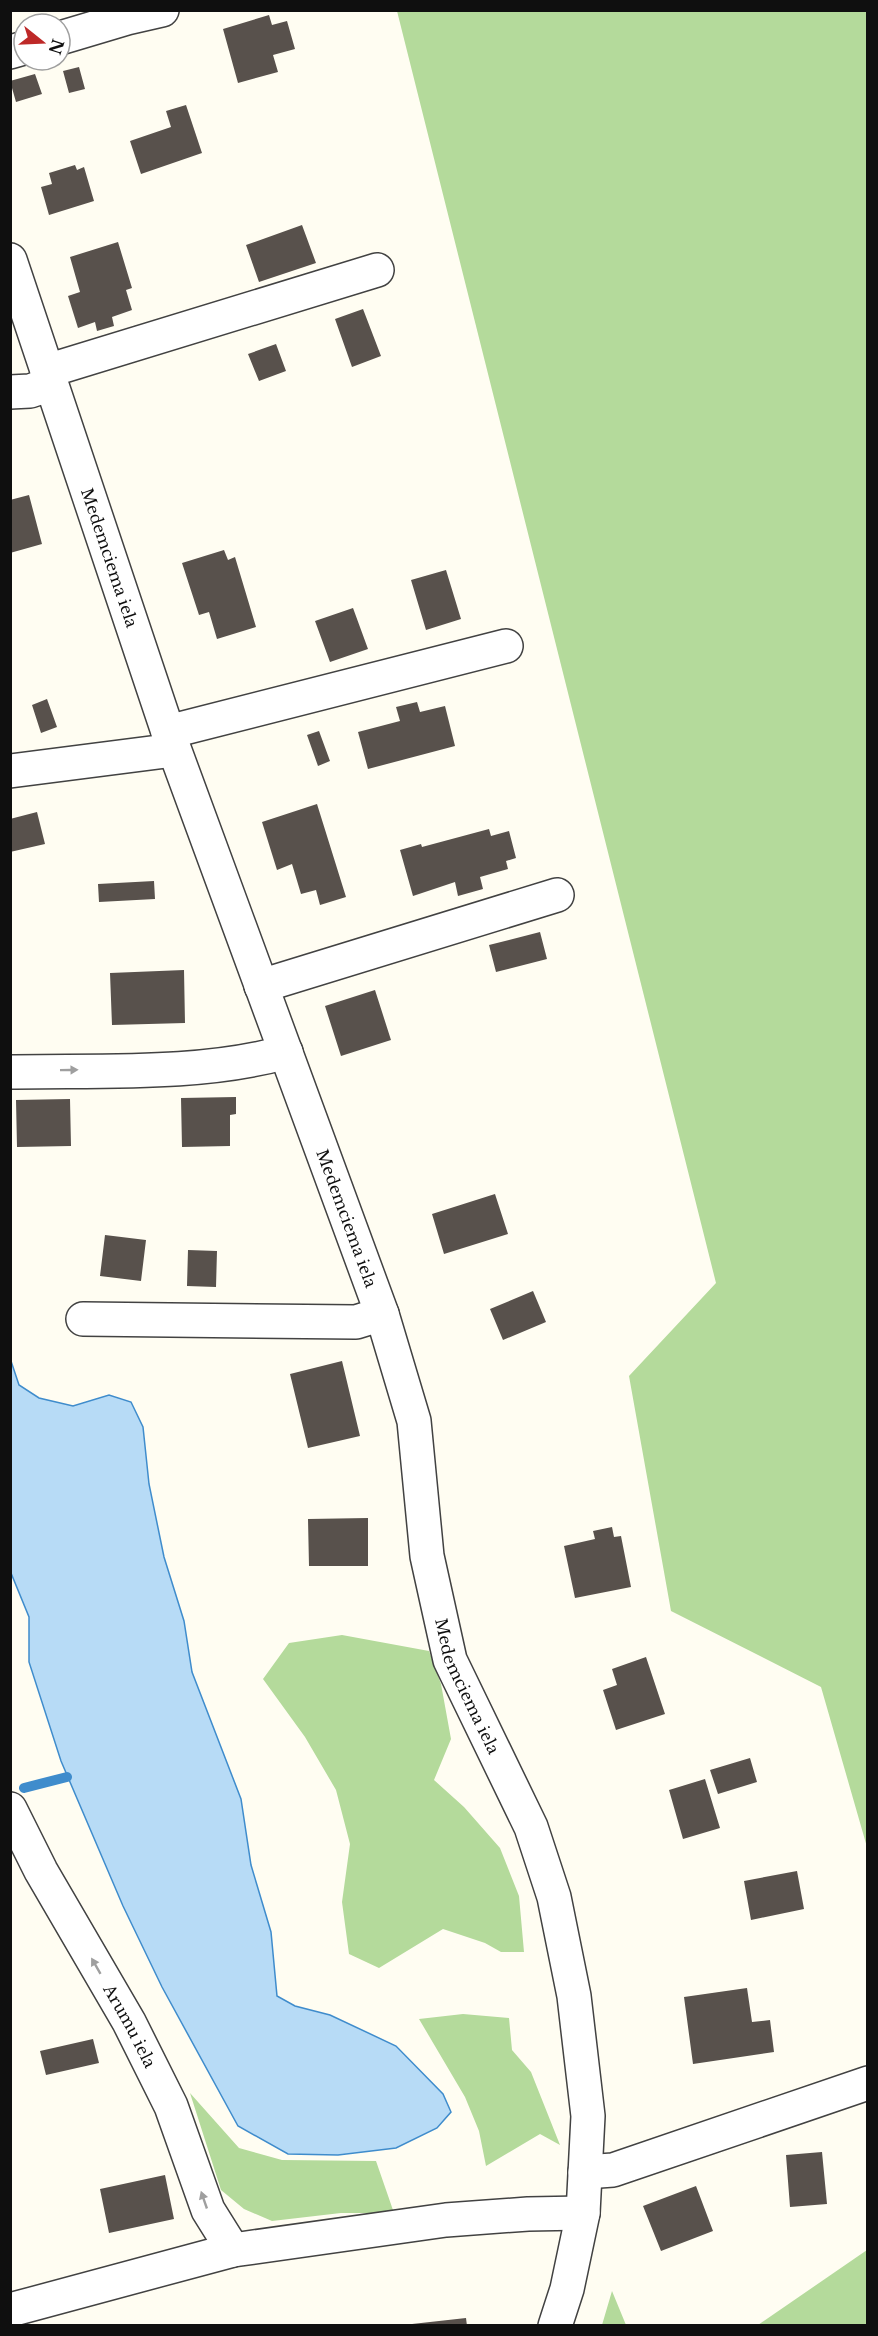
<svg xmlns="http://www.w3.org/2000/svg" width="878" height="2336" font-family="'Libre Baskerville',serif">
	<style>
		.forest { fill: #b4da9b }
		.water { fill: #b7dbf6; stroke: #3f8ccc; stroke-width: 1.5 }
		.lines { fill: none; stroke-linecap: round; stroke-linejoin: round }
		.stream { stroke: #3f8ccc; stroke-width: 10 }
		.building { fill: #58514c }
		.minor-casing { stroke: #424242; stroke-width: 36 }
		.minor { stroke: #fff; stroke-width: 33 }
		.oneway { fill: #9f9f9f }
		.labels { text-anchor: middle; stroke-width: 6; stroke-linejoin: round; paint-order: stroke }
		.street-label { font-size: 16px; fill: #0f0f0f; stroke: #fff }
	</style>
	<rect width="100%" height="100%" fill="#fffdf2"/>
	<!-- forest -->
	<path class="forest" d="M 397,11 L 867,11 L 867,1847 L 821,1687 L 671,1611 L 629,1376 L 716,1283 Z
		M 342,1635 L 429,1651 L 441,1684 L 451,1739 L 434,1780 L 464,1807 L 500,1848 L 519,1896 L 524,1952 L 501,1952 L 485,1943 L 443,1929 L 379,1968 L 349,1954 L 342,1902 L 350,1844 L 336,1790 L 305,1737 L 263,1679 L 289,1643 Z
		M 463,2014 L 509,2018 L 512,2050 L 531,2072 L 560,2145 L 540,2134 L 486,2166 L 479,2131 L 465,2097 L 419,2019 Z
		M 190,2093 L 239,2148 L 282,2160 L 376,2161 L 394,2213 L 341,2213 L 272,2221 L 244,2209 L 221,2190 Z
		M 867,2250 L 867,2325 L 758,2325 Z
		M 612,2291 L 626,2325 L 602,2325 Z"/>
	<!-- water -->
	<path class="water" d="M 10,1358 L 19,1385 L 39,1398 L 73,1406 L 109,1395 L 131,1402 L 143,1427 L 149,1484 L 164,1557 L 184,1621 L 192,1672 L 241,1799 L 251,1865 L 271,1932 L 277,1996 L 295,2006 L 330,2015 L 396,2046 L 443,2094 L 451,2112 L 437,2128 L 396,2148 L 338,2155 L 288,2154 L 238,2126 L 162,1987 L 123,1906 L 61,1761 L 29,1662 L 29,1617 L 11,1573 Z"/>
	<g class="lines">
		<!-- stream -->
		<path class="stream" d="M 24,1788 L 67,1777"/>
	</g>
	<!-- building -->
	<path class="building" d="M 269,15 L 272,25 L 287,21 L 295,49 L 273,55 L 278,72 L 238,83 L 223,29 Z
		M 79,67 L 85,89 L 69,93 L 63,71 Z
		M 35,74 L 42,94 L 16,102 L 10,81 Z
		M 186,105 L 202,153 L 141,174 L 130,141 L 171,127 L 166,111 Z
		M 75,165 L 77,170 L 84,167 L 94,201 L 49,215 L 41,187 L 52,184 L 49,173 Z
		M 302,225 L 316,263 L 259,282 L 246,245 Z
		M 118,242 L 132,288 L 126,290 L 132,310 L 112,317 L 114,326 L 97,331 L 95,322 L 78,328 L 68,296 L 80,292 L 70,257 Z
		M 363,309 L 381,356 L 352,367 L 335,319 Z
		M 276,344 L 286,371 L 259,381 L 248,354 Z
		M 29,495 L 42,544 L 10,553 L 10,500 Z
		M 224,550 L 228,560 L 235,557 L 256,627 L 217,639 L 209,612 L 199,615 L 182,563 Z
		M 446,570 L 461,619 L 426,630 L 411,580 Z
		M 353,608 L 368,649 L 330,662 L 315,621 Z
		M 47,699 L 57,727 L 41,733 L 32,705 Z
		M 417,702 L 420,712 L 445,706 L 455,746 L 368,769 L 358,732 L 400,721 L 396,707 Z
		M 319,731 L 330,761 L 318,766 L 307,735 Z
		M 317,804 L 346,897 L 320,905 L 316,890 L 301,894 L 292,864 L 277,870 L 262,822 Z
		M 37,812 L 45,844 L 10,852 L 10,819 Z
		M 489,829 L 491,836 L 509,831 L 516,858 L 506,861 L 508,869 L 480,877 L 483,889 L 458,896 L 455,882 L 413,896 L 400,850 L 421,844 L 422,847 Z
		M 154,881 L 155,899 L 99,902 L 98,884 Z
		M 540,932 L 547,959 L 496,972 L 489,945 Z
		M 184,970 L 185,1023 L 112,1025 L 110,973 Z
		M 375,990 L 391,1040 L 341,1056 L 325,1006 Z
		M 236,1097 L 236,1114 L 230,1115 L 230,1146 L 182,1147 L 181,1098 Z
		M 70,1099 L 71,1146 L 17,1147 L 16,1100 Z
		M 495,1194 L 508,1234 L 444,1254 L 432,1214 Z
		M 105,1235 L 146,1240 L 141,1281 L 100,1276 Z
		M 188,1250 L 217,1251 L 216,1287 L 187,1286 Z
		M 533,1291 L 546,1322 L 503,1340 L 490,1309 Z
		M 342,1361 L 360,1436 L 308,1448 L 290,1374 Z
		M 368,1518 L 368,1566 L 309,1566 L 308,1519 Z
		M 612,1527 L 614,1537 L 621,1536 L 631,1587 L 575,1598 L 564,1546 L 595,1539 L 593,1531 Z
		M 646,1657 L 665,1714 L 616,1730 L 603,1690 L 617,1685 L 612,1669 Z
		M 750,1758 L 757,1782 L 718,1794 L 710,1770 Z
		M 705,1779 L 720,1828 L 683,1839 L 669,1790 Z
		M 797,1871 L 804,1909 L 751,1920 L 744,1881 Z
		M 747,1988 L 752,2022 L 770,2020 L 774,2052 L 693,2064 L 684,1997 Z
		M 93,2039 L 99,2063 L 46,2075 L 40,2051 Z
		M 822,2152 L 827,2204 L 790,2207 L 786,2155 Z
		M 165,2175 L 174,2219 L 109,2233 L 100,2189 Z
		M 696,2186 L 713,2231 L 661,2251 L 643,2206 Z
		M 466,2318 L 467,2326 L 412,2326 L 412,2324 Z"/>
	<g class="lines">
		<!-- minor casing -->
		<g class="minor-casing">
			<g id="minor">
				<path d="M 60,38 L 127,18 L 162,10"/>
				<path d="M 10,52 L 24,48"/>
				<path id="s1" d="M 10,260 L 168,732 L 382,1314 L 414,1421 L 427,1556 L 450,1660 L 531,1827 L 554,1897 L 574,1996 L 588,2116 L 583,2213 L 567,2289 L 555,2326"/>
				<path d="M 47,371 L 377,270"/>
				<path d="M 10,392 L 30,391 L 51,384"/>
				<path d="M 168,732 L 506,646"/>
				<path d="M 10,771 L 174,750"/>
				<path d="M 261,986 L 557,895"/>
				<path d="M 10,1072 C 98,1070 201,1076 286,1052"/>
				<path d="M 83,1319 L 356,1322 L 382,1314"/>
				<path id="s2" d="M 10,1809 L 41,1871 L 129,2022 L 171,2106 L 208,2210 L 233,2250"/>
				<path d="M 585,2172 L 613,2170 L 868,2083"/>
				<path d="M 10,2310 L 233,2250 L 446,2220 L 528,2214 L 583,2213"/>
			</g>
		</g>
		<!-- minor -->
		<use href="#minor" class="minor"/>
	</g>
	<!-- one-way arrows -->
	<defs><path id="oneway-solid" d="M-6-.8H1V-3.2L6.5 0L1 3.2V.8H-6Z" transform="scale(1.5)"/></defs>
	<g class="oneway">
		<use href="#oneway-solid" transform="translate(69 1070) rotate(-1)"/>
		<use href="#oneway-solid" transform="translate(96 1966) rotate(-120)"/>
		<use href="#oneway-solid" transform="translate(204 2200) rotate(-109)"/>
	</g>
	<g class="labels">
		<!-- street labels -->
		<g class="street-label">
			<text dy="6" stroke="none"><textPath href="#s1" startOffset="314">Medemciema iela</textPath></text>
			<text dy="6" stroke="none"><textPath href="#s1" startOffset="1016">Medemciema iela</textPath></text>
			<text dy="6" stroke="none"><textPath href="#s1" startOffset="1502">Medemciema iela</textPath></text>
			<text dy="6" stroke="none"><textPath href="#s2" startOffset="248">Arumu iela</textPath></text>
		</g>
	</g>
	<!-- border -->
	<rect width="878" height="2336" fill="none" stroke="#0f0f0f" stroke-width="24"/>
	<!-- north arrow -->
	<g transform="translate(42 42) rotate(108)"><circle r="28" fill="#ffffff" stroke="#9f9f9f" stroke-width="1.5"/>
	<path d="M0-4.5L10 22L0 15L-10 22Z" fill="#be2928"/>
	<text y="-9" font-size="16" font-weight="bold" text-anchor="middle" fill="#0f0f0f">N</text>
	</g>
</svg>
